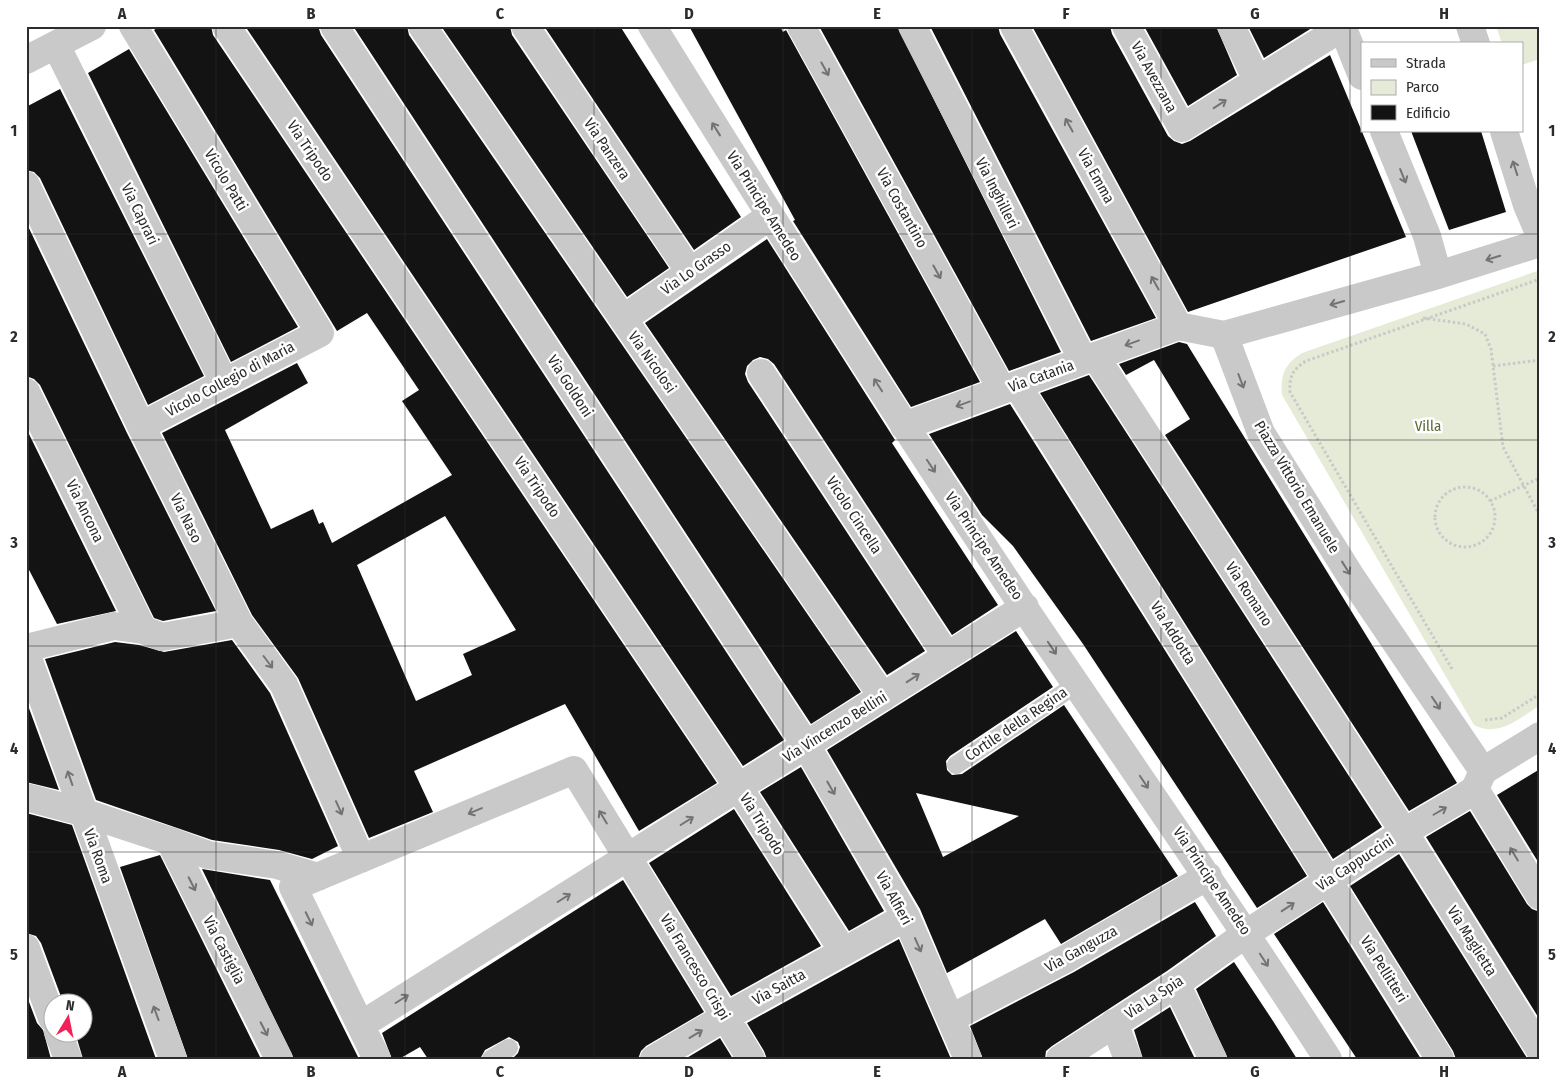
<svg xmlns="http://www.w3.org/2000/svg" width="1566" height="1085" font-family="'Fira Sans Condensed',sans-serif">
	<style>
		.green { fill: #e6ebd8 }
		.building { fill: #131313; fill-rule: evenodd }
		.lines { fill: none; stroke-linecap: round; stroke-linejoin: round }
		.path { stroke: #c9c9c9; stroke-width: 3; stroke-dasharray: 2.5 2.5; stroke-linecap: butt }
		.service { stroke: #c9c9c9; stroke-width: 18 }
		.minor { stroke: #c9c9c9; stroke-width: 28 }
		.tertiary { stroke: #c9c9c9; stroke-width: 28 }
		.oneway { stroke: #737373 }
		.grid { fill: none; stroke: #2c2c2c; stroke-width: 1; stroke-opacity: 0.55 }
		.labels { text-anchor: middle; stroke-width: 5; stroke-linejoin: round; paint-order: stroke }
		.street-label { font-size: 15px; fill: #2c2c2c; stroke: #fff }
		.park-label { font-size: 15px; fill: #596a37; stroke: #fff }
		.neatline { fill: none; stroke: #2c2c2c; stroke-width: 2 }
		.grid-label { font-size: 16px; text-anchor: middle; font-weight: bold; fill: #2c2c2c }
	</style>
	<rect width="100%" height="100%" fill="#fff"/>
	<!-- green -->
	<path class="green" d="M 1496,26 L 1540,26 L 1540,59 L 1522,65 L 1522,44 L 1502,44 Z
		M 1540,270 L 1540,705 C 1520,718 1499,738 1474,725 L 1282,395 C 1280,374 1285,364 1302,353 Z"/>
	<!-- building -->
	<path class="building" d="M 160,26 L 211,26 L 213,35 L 717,783 L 639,831 L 565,704 L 414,771 L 433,812 L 369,838 L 298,678 L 252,615 L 162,433 L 297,363 L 308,383 L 225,430 L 271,529 L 313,509 L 319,524 L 323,522 L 332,543 L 452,475 L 402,401 L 419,390 L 367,313 L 337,331 L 154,30 ZM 445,516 L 516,630 L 463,654 L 472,675 L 416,701 L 357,565 Z
		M 245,26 L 318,26 L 321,35 L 784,740 L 743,766 Z
		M 353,26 L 407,26 L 409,35 L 861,692 L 811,724 Z
		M 441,26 L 510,26 L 512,35 L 669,268 L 627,297 Z
		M 544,26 L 620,26 L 741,217 L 694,250 Z
		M 689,26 L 780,26 L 783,32 L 786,30 L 980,382 L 911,407 L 793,221 L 795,220 Z
		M 819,26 L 897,26 L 1061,352 L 1009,371 Z
		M 930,26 L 998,26 L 1000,34 L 1156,318 L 1091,341 Z
		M 1032,26 L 1110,26 L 1112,34 L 1168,136 L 1174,141 L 1182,144 L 1190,141 L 1330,55 L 1406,237 L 1188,312 Z
		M 1144,26 L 1216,26 L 1237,75 L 1188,106 Z
		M 1248,26 L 1315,26 L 1264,58 Z
		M 129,49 L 298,327 L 231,362 L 88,73 Z
		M 60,89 L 204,376 L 148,405 L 40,178 L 34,172 L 26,170 L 26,107 Z
		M 1411,131 L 1481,131 L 1506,212 L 1449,230 Z
		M 26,222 L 127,433 L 216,611 L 163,621 L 154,618 L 40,385 L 34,379 L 26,376 Z
		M 767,239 L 895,440 L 892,443 L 998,605 L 952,635 L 774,364 L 768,359 L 760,357 L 753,360 L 747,366 L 745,374 L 748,382 L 925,651 L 887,675 L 645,323 Z
		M 1179,342 L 1187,344 L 1457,783 L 1409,811 L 1165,435 L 1190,419 L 1154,360 L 1126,375 L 1119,364 Z
		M 1089,375 L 1382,827 L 1333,859 L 1040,393 Z
		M 1010,404 L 1307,876 L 1257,908 L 1083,644 L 1013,546 L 982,515 L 929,434 Z
		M 26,428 L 116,611 L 57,624 L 26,564 Z
		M 1016,631 L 1053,687 L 950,756 L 946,761 L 947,770 L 952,775 L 962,774 L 1064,705 L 1178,876 L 1061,944 L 1045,919 L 947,973 L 920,909 L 827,750 ZM 916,793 L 1019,816 L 943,857 Z
		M 232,640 L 270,693 L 338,846 L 312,859 L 279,850 L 212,840 L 96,800 L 45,659 L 115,642 L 139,645 L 164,652 Z
		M 26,700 L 59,790 L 26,782 Z
		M 801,767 L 884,911 L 849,931 L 760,792 Z
		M 1540,769 L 1540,865 L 1497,795 Z
		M 734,809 L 821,946 L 731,996 L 649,863 Z
		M 1470,811 L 1527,904 L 1532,909 L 1540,912 L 1540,1020 L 1426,837 Z
		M 26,813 L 72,825 L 156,1059 L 83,1059 L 75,1032 L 82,1032 L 82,1002 L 63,1002 L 41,943 L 36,936 L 26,933 Z
		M 1399,854 L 1527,1058 L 1527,1059 L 1456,1059 L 1453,1051 L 1350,886 Z
		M 160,855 L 261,1059 L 188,1059 L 120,867 Z
		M 202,869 L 270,880 L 359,1059 L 294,1059 Z
		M 623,880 L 704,1012 L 646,1046 L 641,1051 L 638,1059 L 512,1059 L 518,1053 L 520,1047 L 518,1042 L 509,1037 L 485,1050 L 480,1059 L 428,1059 L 420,1047 L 399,1059 L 392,1059 L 382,1033 Z
		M 1195,902 L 1216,936 L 1167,971 L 1052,1046 L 1046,1051 L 1045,1059 L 983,1059 L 970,1026 L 1074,972 Z
		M 1323,902 L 1421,1059 L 1357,1059 L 1274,934 Z
		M 899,939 L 951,1059 L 767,1059 L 764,1051 L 747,1023 Z
		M 1234,962 L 1273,1021 L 1297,1059 L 1228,1059 L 1196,989 Z
		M 26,994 L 37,1023 L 43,1030 L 51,1059 L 26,1059 Z
		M 1170,1007 L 1195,1059 L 1143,1059 L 1134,1030 Z
		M 720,1038 L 733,1059 L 685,1059 Z"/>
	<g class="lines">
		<!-- path -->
		<path class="path" d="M 1423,318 L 1466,324 L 1485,334 L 1491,349 L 1503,447 L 1540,516
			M 1493,366 L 1540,360
			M1435 517a30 30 0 1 1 60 0a30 30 0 1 1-60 0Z
			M 1490,501 L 1540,478
			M 1452,669 L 1290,392 C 1289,376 1293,369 1306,361 L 1540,279
			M 1485,720 L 1502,718 L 1540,694"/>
		<!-- service -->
		<path class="service" d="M 956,765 L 1077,684
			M 491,1059 L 509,1048"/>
		<!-- minor -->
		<path class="minor" d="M 133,26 L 320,333 L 141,426
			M 226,26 L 739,788 L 843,951
			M 334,26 L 806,745 L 906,917 L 968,1059
			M 422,26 L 883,697
			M 525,26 L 690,272
			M 652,26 C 773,221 896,415 1023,606 C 1125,757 1229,906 1328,1059
			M 801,26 L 1002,390
			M 912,26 L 1083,360
			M 1014,26 L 1178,326
			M 1126,26 L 1182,128 L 1343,27
			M 1231,26 L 1257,80
			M 56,45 L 224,382
			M 26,60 L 92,26
			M 26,185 L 141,426 L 239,623 L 284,685 L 361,859
			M 623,319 L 770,216
			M 1178,326 L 1224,335
			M 1095,356 L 1404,832 L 1540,1050
			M 761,373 L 947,656
			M 1017,385 L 1440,1059
			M 26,392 L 143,630
			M 904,426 L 1178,326
			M 26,648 L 114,626 L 143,630 L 162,637 L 239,623
			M 1475,789 L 1540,896
			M 170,841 L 208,855 L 277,865 L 318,877
			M 26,948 L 52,1018
			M 1176,984 L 1213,1059
			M 951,1018 L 1067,958 L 1208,876
			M 1114,1023 L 1128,1059
			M 361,1025 L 1025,607
			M 58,1032 L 68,1059
			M 377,1059 L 293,887 L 574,770 L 751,1059
			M 654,1059 L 725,1017 L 906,917
			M 1060,1059 L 1176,984 L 1247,933 L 1404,832 L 1465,796 L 1475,789 L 1483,771"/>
		<!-- tertiary -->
		<path class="tertiary" d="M 1342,26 L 1362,76
			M 1470,26 L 1476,44
			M 1384,131 L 1427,236 L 1438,275
			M 1504,131 L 1527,205 L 1540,235
			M 1540,243 L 1438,275 L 1224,335 L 1261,433 L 1350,575 L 1483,771 L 1540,736
			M 26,653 L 173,1059
			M 26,797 L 82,812 L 170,841 L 279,1059"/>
	</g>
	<!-- one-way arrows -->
	<defs><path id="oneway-shaft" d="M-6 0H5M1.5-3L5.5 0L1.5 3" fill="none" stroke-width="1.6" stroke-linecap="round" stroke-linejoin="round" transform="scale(1.25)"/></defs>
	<g class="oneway">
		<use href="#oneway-shaft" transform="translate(825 69) rotate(61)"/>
		<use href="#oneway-shaft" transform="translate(1220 104) rotate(-33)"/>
		<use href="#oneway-shaft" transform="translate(1069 125) rotate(-119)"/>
		<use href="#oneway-shaft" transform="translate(716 129) rotate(-122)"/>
		<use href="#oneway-shaft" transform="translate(1515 168) rotate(-108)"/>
		<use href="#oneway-shaft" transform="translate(1403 176) rotate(68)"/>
		<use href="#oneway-shaft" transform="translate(1493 258) rotate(163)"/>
		<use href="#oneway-shaft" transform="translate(937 272) rotate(61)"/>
		<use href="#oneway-shaft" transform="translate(1155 283) rotate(-119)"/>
		<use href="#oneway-shaft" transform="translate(1337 303) rotate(164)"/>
		<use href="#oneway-shaft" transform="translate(1132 343) rotate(160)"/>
		<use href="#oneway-shaft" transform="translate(1241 381) rotate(69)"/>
		<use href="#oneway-shaft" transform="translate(878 385) rotate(-123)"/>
		<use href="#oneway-shaft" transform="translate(963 404) rotate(160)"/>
		<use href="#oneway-shaft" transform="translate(931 466) rotate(56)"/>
		<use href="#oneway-shaft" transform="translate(1346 568) rotate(58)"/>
		<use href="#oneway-shaft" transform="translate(1052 648) rotate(56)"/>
		<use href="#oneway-shaft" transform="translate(268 662) rotate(53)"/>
		<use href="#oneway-shaft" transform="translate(913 678) rotate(-33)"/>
		<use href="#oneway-shaft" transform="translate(1436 703) rotate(56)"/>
		<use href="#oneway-shaft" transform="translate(70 778) rotate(-109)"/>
		<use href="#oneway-shaft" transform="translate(1144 782) rotate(56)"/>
		<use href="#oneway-shaft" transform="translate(831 788) rotate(60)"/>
		<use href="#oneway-shaft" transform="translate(339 808) rotate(66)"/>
		<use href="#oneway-shaft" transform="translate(475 811) rotate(157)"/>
		<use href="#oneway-shaft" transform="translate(1440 811) rotate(-30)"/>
		<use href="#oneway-shaft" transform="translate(603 817) rotate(-121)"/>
		<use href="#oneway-shaft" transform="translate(687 821) rotate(-32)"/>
		<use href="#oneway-shaft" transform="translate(1514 854) rotate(-121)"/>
		<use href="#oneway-shaft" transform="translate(192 884) rotate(63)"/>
		<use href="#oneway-shaft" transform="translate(564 898) rotate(-32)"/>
		<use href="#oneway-shaft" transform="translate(1288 907) rotate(-33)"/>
		<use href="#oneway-shaft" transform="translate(309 919) rotate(64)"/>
		<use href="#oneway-shaft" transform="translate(918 945) rotate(66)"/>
		<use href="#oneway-shaft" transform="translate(1264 960) rotate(57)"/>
		<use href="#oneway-shaft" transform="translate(402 999) rotate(-32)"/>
		<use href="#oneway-shaft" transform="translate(156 1013) rotate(-110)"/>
		<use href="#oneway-shaft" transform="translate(264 1029) rotate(63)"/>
		<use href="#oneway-shaft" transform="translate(696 1034) rotate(-31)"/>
	</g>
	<!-- grid -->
	<path class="grid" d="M 216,26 L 216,1059M 405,26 L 405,1059M 594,26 L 594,1059M 783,26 L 783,1059M 972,26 L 972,1059M 1161,26 L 1161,1059M 1350,26 L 1350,1059M 26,234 L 1540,234M 26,440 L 1540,440M 26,646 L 1540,646M 26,852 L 1540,852"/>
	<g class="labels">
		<!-- street labels -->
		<g class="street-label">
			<text transform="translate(1154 77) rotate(61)" y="5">Via Avezzana</text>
			<text transform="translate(607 149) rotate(56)" y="5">Via Panzera</text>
			<text transform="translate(310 151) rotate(56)" y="5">Via Tripodo</text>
			<text transform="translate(1096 176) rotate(61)" y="5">Via Emma</text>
			<text transform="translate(226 180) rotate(59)" y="5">Vicolo Patti</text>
			<text transform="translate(997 193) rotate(63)" y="5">Via Inghilleri</text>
			<text transform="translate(764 206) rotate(58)" y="5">Via Principe Amedeo</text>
			<text transform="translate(902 208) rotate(61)" y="5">Via Costantino</text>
			<text transform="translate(140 214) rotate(64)" y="5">Via Caprari</text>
			<text transform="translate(696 268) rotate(-35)" y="5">Via Lo Grasso</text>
			<text transform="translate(652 362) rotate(55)" y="5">Via Nicolosi</text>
			<text transform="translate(1041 376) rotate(-20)" y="5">Via Catania</text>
			<text transform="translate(230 379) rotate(-28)" y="5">Vicolo Collegio di Maria</text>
			<text transform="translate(570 386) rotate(57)" y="5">Via Goldoni</text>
			<text transform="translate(537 487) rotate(56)" y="5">Via Tripodo</text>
			<text transform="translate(1297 487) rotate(59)" y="5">Piazza Vittorio Emanuele</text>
			<text transform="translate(85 511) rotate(64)" y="5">Via Ancona</text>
			<text transform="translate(854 515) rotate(57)" y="5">Vicolo Cincella</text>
			<text transform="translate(186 518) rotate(64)" y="5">Via Naso</text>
			<text transform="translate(984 546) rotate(56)" y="5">Via Principe Amedeo</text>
			<text transform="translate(1249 594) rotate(57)" y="5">Via Romano</text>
			<text transform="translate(1173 633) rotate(58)" y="5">Via Addotta</text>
			<text transform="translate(1016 724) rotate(-34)" y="5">Cortile della Regina</text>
			<text transform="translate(835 727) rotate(-32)" y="5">Via Vincenzo Bellini</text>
			<text transform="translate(762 824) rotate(58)" y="5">Via Tripodo</text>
			<text transform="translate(98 856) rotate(70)" y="5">Via Roma</text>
			<text transform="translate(1355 863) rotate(-33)" y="5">Via Cappuccini</text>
			<text transform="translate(1212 881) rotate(56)" y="5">Via Principe Amedeo</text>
			<text transform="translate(894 898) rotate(61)" y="5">Via Alfieri</text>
			<text transform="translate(1472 941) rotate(58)" y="5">Via Maglietta</text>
			<text transform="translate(1081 949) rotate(-29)" y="5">Via Ganguzza</text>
			<text transform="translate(224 950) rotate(63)" y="5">Via Castiglia</text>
			<text transform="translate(695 967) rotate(59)" y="5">Via Francesco Crispi</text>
			<text transform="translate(1384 969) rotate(58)" y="5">Via Pellitteri</text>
			<text transform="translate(779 987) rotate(-29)" y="5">Via Saitta</text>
			<text transform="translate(1154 997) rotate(-33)" y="5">Via La Spia</text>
		</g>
		<!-- park labels -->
		<g class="park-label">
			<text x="1428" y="431">Villa</text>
		</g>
	</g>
	<!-- border -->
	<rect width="1566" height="1085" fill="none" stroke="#ffffff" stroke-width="55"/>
	<!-- legend -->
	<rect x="1361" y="42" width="162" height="90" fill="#ffffff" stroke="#ababab"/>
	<rect x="1371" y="59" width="25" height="8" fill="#c9c9c9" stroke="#ababab"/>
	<text x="1406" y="68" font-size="15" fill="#2c2c2c">Strada</text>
	<rect x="1371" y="80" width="25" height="15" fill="#e6ebd8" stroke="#ababab"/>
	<text x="1406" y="92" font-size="15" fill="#2c2c2c">Parco</text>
	<rect x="1371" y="105" width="25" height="15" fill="#131313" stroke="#ababab"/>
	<text x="1406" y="118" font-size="15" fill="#2c2c2c">Edificio</text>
	<!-- north arrow -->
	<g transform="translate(68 1018) rotate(10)"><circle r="24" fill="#ffffff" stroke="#ababab"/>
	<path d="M0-4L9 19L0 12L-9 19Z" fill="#f02257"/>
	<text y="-8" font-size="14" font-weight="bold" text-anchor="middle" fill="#2c2c2c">N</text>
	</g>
	<rect x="28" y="28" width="1510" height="1030" class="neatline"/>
	<g class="grid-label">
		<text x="122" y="19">A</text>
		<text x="311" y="19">B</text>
		<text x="500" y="19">C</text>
		<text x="689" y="19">D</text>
		<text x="877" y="19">E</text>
		<text x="1066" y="19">F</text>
		<text x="1255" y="19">G</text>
		<text x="1444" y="19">H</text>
		<text x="14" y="136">1</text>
		<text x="1552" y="136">1</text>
		<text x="14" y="342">2</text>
		<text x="1552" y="342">2</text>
		<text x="14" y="548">3</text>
		<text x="1552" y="548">3</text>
		<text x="14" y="754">4</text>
		<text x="1552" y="754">4</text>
		<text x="14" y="960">5</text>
		<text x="1552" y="960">5</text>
		<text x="122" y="1077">A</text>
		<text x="311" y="1077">B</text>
		<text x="500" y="1077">C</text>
		<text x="689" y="1077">D</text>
		<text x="877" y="1077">E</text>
		<text x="1066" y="1077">F</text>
		<text x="1255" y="1077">G</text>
		<text x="1444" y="1077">H</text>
	</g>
</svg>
